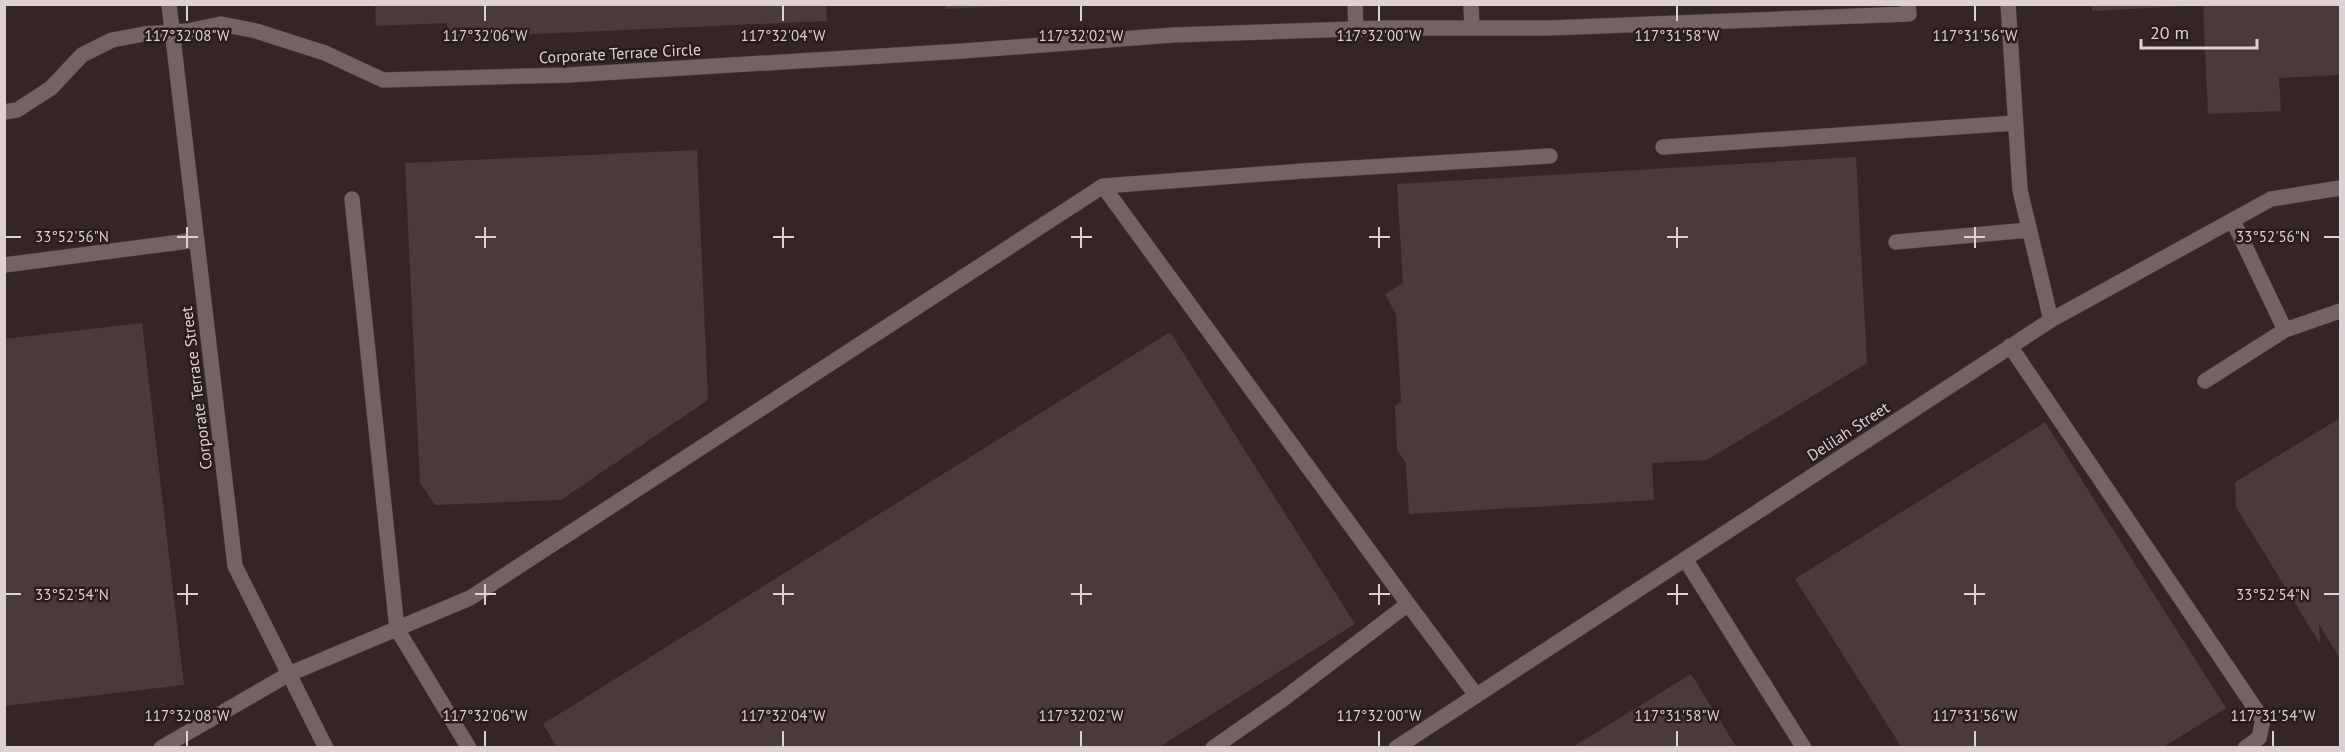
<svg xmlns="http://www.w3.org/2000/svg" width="2345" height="752" font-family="'PT Sans',sans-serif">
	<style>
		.building { fill: #493a3c }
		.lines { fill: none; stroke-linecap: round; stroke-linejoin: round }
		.minor-casing { stroke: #4d4243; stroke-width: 16 }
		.minor { stroke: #736364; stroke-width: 15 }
		.ticks { fill: none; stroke: #dcd2d3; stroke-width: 2 }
		.labels { text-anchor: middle; stroke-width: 5; stroke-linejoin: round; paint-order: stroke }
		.street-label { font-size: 16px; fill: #dcd2d3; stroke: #291c1e }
		.ticks-label { font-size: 15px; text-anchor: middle; fill: #dcd2d3; stroke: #291c1e; stroke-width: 5; stroke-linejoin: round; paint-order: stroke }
	</style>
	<rect width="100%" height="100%" fill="#342627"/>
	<!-- building -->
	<path class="building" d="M 375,4 L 826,4 L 827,21 L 448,38 L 447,23 L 376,26 Z
		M 945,4 L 1013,4 L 1013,6 L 945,9 Z
		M 2092,4 L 2188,4 L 2188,6 L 2092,11 Z
		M 2203,4 L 2340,4 L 2340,75 L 2279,78 L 2281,111 L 2208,114 Z
		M 697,150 L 708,400 L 561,500 L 435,505 L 420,483 L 405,163 Z
		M 1856,157 L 1867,363 L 1707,460 L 1652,463 L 1654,500 L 1409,514 L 1406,464 L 1397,449 L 1395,406 L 1401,402 L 1396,314 L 1385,294 L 1403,283 L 1397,184 Z
		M 142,323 L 184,685 L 4,706 L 4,339 Z
		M 1170,332 L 1355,624 L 1158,748 L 557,748 L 543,724 Z
		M 2340,418 L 2340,659 L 2319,624 L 2320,644 L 2236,507 L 2235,482 Z
		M 2045,422 L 2226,708 L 2162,748 L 1902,748 L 1795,579 Z
		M 1691,674 L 1737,748 L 1571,748 Z"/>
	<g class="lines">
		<!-- minor casing -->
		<g class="minor-casing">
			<path id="minor" d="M 169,4 L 235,566 L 326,748
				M 1355,4 L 1356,29
				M 1471,4 L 1472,28
				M 2008,4 L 2020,190 L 2051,320
				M 4,112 L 17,110 L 51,88 L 82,55 L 112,40 L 144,34 L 187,31 L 221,24 L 256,31 L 325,53 L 383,80 L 568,75 L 963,51 L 1173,35 L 1385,28 L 1549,28 L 1909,14 L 1908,4
				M 1663,147 L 2015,123
				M 1103,186 L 1303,171 L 1550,156
				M 352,199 L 397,629 L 469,748
				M 2233,221 L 2285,330 L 2340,311
				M 1896,242 L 2029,230
				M 4,265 L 197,240
				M 2010,346 L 2263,720 L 2259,738 L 2245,748
				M 2205,381 L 2285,330
				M 1685,559 L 1804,748
				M 161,748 L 289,674 L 470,598 L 1103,186 L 1408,604 L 1476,695
				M 1213,748 L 1282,700 L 1408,604
				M 1396,748 L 2051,320 L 2271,199 L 2340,188"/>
		</g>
		<!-- minor -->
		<use href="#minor" class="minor"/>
	</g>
	<!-- ticks -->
	<path class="ticks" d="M 187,6 L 187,21M 485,6 L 485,21M 783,6 L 783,21M 1081,6 L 1081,21M 1379,6 L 1379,21M 1677,6 L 1677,21M 1975,6 L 1975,21M 187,227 L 187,248M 485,227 L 485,248M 783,227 L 783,248M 1081,227 L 1081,248M 1379,227 L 1379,248M 1677,227 L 1677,248M 1975,227 L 1975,248M 6,237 L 21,237M 177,237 L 198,237M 475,237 L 496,237M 773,237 L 794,237M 1071,237 L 1092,237M 1369,237 L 1390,237M 1667,237 L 1688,237M 1964,237 L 1985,237M 2324,237 L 2339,237M 187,584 L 187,605M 485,584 L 485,605M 783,584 L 783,605M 1081,584 L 1081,605M 1379,584 L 1379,605M 1677,584 L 1677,605M 1975,584 L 1975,605M 6,594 L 21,594M 177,594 L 198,594M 475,594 L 496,594M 773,594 L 794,594M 1071,594 L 1092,594M 1369,594 L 1390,594M 1667,594 L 1688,594M 1964,594 L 1985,594M 2324,594 L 2339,594M 187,731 L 187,746M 485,731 L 485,746M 783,731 L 783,746M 1081,731 L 1081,746M 1379,731 L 1379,746M 1677,731 L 1677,746M 1975,731 L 1975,746M 2273,731 L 2273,746"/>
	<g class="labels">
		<!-- street labels -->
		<g class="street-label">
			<text transform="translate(620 53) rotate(-3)" y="6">Corporate Terrace Circle</text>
			<text transform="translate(196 388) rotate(-97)" y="6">Corporate Terrace Street</text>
			<text transform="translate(1848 431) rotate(-33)" y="6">Delilah Street</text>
		</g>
	</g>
	<g class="ticks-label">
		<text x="187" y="41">117°32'08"W</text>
		<text x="485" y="41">117°32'06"W</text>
		<text x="783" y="41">117°32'04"W</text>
		<text x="1081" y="41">117°32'02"W</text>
		<text x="1379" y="41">117°32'00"W</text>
		<text x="1677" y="41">117°31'58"W</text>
		<text x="1975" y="41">117°31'56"W</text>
		<text x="72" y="242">33°52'56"N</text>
		<text x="2273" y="242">33°52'56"N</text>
		<text x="72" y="600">33°52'54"N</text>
		<text x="2273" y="600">33°52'54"N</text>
		<text x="187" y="721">117°32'08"W</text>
		<text x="485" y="721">117°32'06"W</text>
		<text x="783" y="721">117°32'04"W</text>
		<text x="1081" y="721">117°32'02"W</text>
		<text x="1379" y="721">117°32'00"W</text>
		<text x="1677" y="721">117°31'58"W</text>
		<text x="1975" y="721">117°31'56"W</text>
		<text x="2273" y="721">117°31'54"W</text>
	</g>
	<!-- border -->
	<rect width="2345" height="752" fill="none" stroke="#dcd2d3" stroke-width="12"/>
	<!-- scale -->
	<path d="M2141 39v9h116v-9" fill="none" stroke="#dcd2d3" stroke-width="3"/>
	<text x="2150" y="39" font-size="18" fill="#dcd2d3" stroke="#291c1e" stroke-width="4.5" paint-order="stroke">20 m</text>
</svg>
